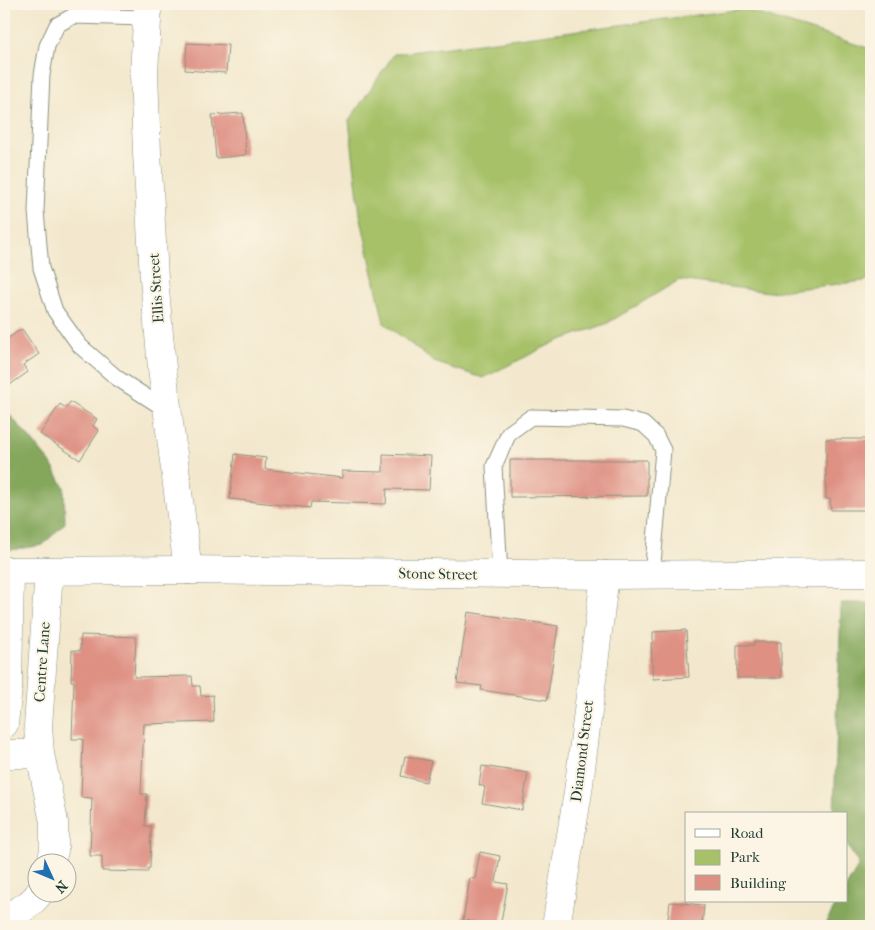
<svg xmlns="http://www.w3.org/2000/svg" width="875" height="930" font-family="'IM FELL French Canon',serif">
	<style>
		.green { fill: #a6c168; stroke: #627f4e }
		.forest { fill: #84a75c; stroke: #527248 }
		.building { fill: #de9083 }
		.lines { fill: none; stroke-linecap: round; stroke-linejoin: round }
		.lane-casing { stroke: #899280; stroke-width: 17 }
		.street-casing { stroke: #899280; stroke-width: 29 }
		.secondary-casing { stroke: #899280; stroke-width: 29 }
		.lane { stroke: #fff; stroke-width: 15 }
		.street { stroke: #fff; stroke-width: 28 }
		.secondary { stroke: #fff; stroke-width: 28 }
		.labels { text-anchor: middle; stroke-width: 4; stroke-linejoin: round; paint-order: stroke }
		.street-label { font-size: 15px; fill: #1f3d34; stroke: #fcf5e5 }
	</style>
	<rect width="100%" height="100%" fill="#fcf5e5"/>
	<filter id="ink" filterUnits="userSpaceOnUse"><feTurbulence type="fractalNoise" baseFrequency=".02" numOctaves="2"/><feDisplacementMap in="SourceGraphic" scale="10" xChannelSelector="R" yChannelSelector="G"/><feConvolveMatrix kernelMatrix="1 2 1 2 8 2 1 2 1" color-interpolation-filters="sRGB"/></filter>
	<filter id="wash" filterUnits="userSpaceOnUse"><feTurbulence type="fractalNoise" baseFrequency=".0096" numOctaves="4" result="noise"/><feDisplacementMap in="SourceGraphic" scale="20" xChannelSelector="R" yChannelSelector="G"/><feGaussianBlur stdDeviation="1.12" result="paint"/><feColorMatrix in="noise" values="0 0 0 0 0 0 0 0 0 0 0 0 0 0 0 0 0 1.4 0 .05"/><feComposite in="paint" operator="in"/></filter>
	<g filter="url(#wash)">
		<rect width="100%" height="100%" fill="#f3e8cd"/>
		<!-- green -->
		<path class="green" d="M 743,9 L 871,49 L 871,278 L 865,281 L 769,292 L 679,280 L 606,324 L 555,342 L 483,378 L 434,362 L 384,323 L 360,214 L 349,121 L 394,54 Z"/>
		<!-- forest -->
		<path class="forest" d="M 4,408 L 50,462 L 64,487 L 65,523 L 43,545 L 4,551 Z
			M 841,603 L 871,603 L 871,926 L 824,926 L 838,901 L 846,901 L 846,887 L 859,865 L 846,843 L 846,814 L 834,814 Z"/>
		<g id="blocks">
			<!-- building -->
			<path class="building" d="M 187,43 L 228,45 L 226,73 L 185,70 Z
				M 243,113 L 246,155 L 216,158 L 212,115 Z
				M 22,329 L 39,354 L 23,365 L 28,372 L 4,389 L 4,339 L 5,340 Z
				M 70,402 L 97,419 L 93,426 L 99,431 L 80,460 L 40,434 L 60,404 L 66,408 Z
				M 826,439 L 870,439 L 870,510 L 831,510 L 830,499 L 826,499 Z
				M 235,454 L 266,458 L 265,469 L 342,478 L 342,471 L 383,472 L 383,454 L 431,456 L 429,490 L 387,489 L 386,504 L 311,502 L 310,508 L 230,499 Z
				M 510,460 L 647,460 L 647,496 L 510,497 Z
				M 468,612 L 558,626 L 547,700 L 481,690 L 482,686 L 457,683 Z
				M 686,630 L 689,677 L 653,679 L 651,643 L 653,642 L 653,632 Z
				M 81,635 L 136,637 L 134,677 L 192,676 L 193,686 L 200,686 L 201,696 L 213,695 L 214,722 L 144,724 L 141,794 L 147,794 L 145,826 L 151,826 L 150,868 L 148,868 L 148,872 L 102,871 L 102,856 L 90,856 L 92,798 L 81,797 L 83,739 L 72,739 L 74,681 L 71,681 L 72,650 L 80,651 Z
				M 754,642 L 781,642 L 781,678 L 737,678 L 737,645 L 754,645 Z
				M 405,756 L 431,761 L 426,782 L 401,776 Z
				M 482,766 L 528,773 L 522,810 L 482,803 L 485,787 L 479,785 Z
				M 480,852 L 500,856 L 496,882 L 508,884 L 500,926 L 463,920 L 470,878 L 475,879 Z
				M 670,902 L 704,905 L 702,926 L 667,926 Z"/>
		</g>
	</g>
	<g filter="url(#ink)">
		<use href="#blocks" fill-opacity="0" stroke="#899280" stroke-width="1"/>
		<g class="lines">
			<!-- lane casing -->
			<g class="lane-casing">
				<path id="lane" d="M 146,18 L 73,16 L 57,25 L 47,46 L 42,75 L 36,211 L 41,268 L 55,311 L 80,346 L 117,378 L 168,411
					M 500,575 L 494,466 L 509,433 L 531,417 L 623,419 L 643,424 L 656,436 L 663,450 L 652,575"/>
			</g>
			<!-- street casing -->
			<g class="street-casing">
				<path id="street" d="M 148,4 L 144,73 L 147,153 L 154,278 L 162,368 L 188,570
					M 49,571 L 38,726 L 40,754 L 54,822 L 54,851 L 51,862
					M 4,724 L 8,687 L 10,571
					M 4,754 L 40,754
					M 4,918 C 17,912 32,905 40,892
					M 556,926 L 578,792 L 605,575"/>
			</g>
			<!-- secondary casing -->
			<g class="secondary-casing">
				<path id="secondary" d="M 4,571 L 188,570 L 605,575 L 871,573"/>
			</g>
			<!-- lane -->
			<use href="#lane" class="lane"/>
			<!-- street -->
			<use href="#street" class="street"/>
			<!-- secondary -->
			<use href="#secondary" class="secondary"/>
		</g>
	</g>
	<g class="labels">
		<!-- street labels -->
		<g class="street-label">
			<text transform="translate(156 288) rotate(-94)" y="5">Ellis Street</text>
			<text transform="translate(438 574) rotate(1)" y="5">Stone Street</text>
			<text transform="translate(42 662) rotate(-86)" y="5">Centre Lane</text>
			<text transform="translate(582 751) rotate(-83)" y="5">Diamond Street</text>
		</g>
	</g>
	<!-- margin -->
	<rect width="875" height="930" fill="none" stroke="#fcf5e5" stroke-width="20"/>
	<!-- legend -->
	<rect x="685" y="812" width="162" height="90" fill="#fcf5e5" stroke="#a4ab9e"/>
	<rect x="695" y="829" width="25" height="8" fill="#ffffff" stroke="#a4ab9e"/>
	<text x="730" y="838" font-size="15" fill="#1f3d34">Road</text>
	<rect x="695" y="850" width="25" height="15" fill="#a6c168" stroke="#a4ab9e"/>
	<text x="730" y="862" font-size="15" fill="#1f3d34">Park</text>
	<rect x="695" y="875" width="25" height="15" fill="#de9083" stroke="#a4ab9e"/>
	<text x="730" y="888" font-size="15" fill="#1f3d34">Building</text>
	<!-- north arrow -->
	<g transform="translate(52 878) rotate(134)"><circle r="24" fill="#fcf5e5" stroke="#a4ab9e"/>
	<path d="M0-4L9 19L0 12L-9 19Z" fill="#1f6fb2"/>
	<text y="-8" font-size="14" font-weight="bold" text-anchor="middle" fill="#1f3d34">N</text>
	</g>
</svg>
